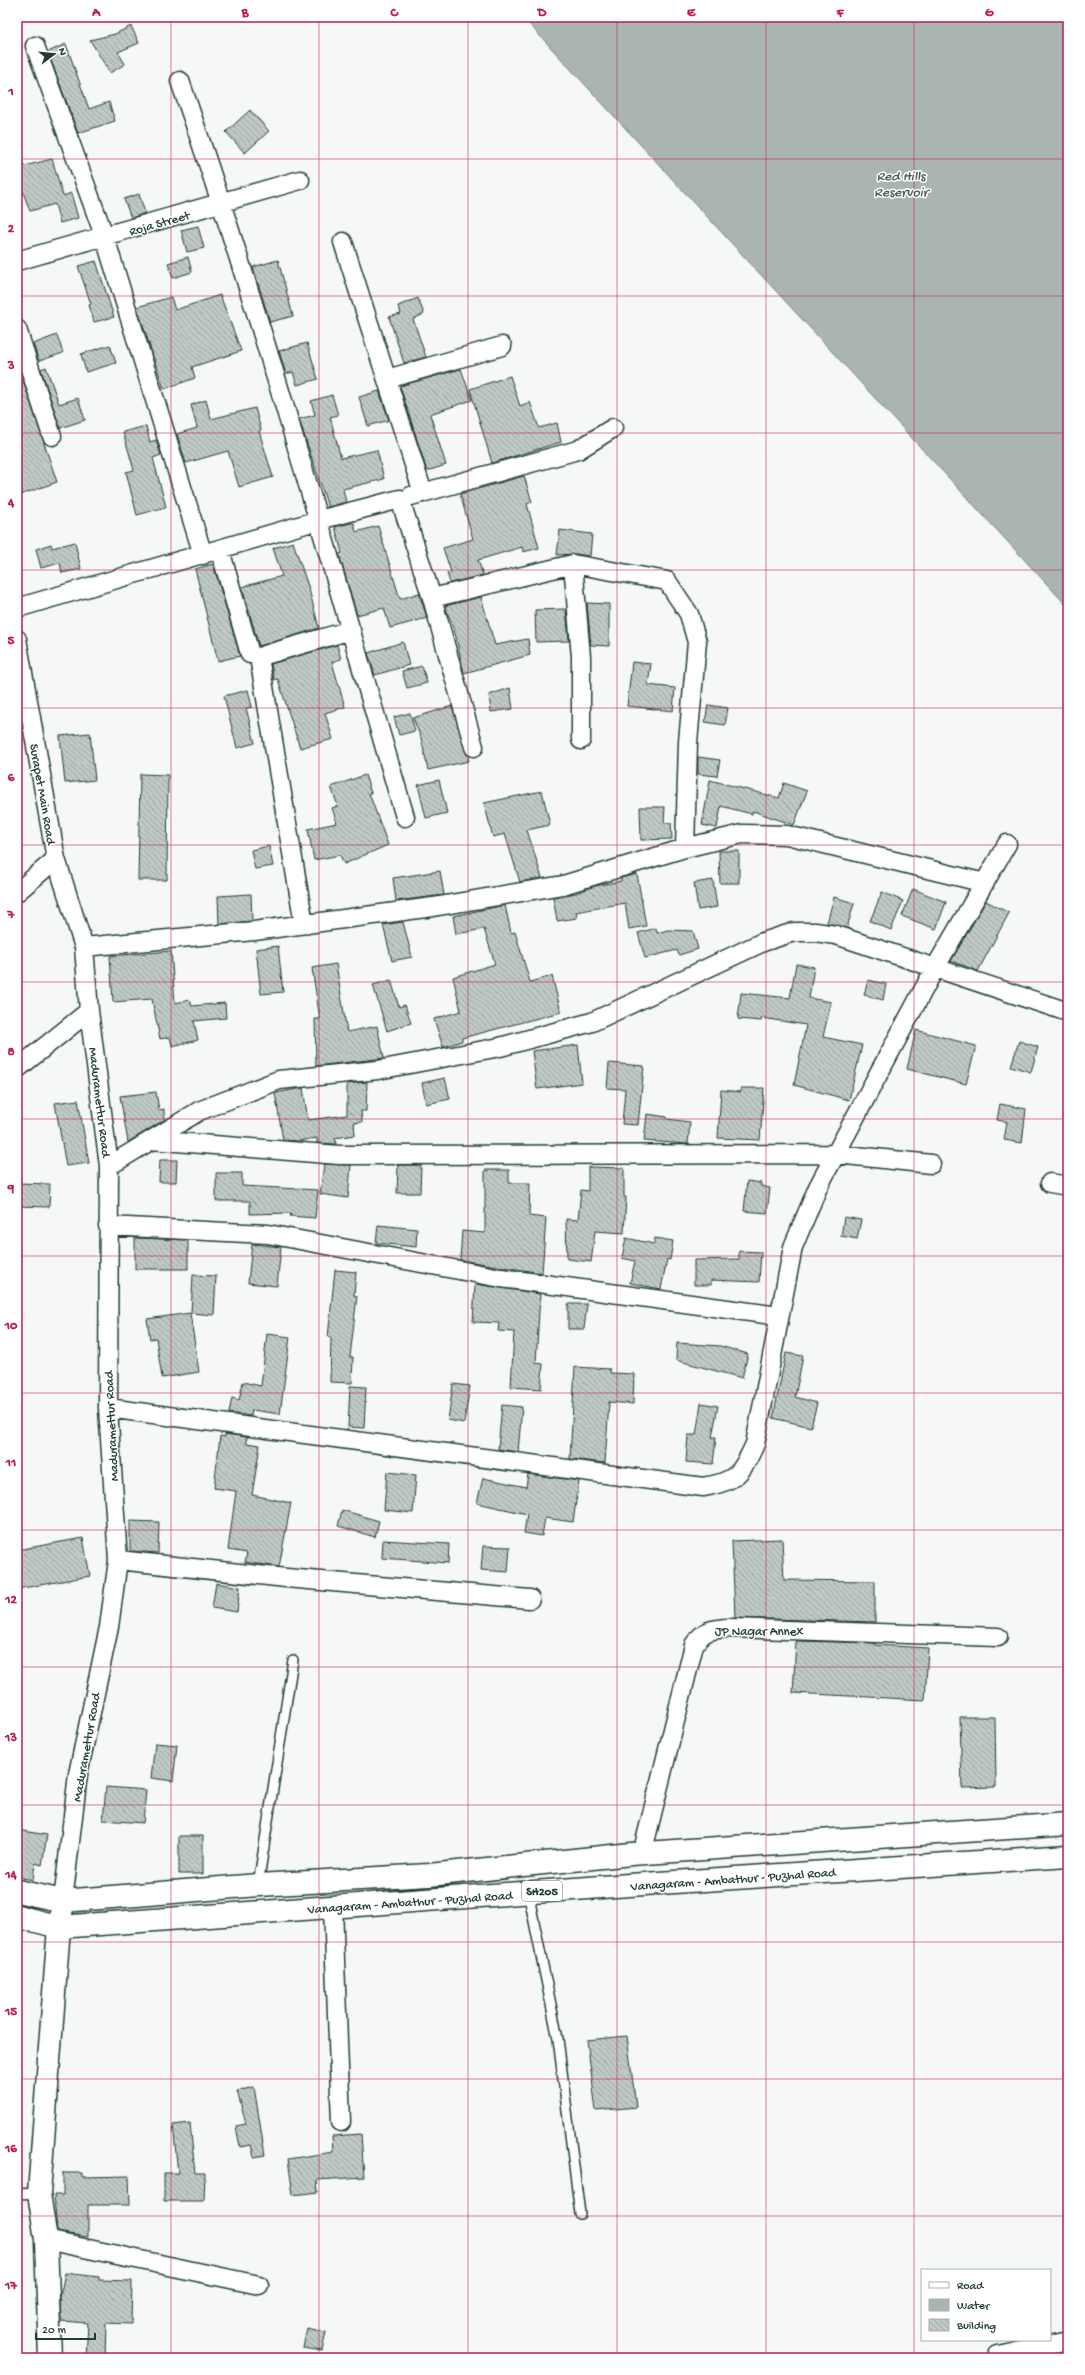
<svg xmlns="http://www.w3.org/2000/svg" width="1085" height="2375" font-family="'Gochi Hand',sans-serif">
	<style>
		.water { fill: #aab5b1; stroke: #72857f }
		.building { fill: url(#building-back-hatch); stroke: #1f3d34 }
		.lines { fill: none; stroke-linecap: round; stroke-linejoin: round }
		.lane-casing { stroke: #1f3d34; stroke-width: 12 }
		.street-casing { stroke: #1f3d34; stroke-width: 21 }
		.secondary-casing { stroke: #1f3d34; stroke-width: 25 }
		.primary-casing { stroke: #1f3d34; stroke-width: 25 }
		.lane { stroke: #fff; stroke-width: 9 }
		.street { stroke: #fff; stroke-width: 18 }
		.secondary { stroke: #fff; stroke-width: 22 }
		.primary { stroke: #fff; stroke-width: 22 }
		.grid { fill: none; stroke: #c2185b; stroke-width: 1; stroke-opacity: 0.55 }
		.labels { text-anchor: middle; stroke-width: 3; stroke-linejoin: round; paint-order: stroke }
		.shield { fill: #fff; stroke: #627771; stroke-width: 1 }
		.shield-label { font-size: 12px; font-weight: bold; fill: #1f3d34 }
		.street-label { font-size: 13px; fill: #1f3d34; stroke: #fff }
		.water-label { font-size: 14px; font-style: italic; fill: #49615a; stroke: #fff }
		.neatline { fill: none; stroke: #c2185b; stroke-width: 1.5 }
		.grid-label { font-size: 13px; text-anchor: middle; font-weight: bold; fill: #c2185b }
	</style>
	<defs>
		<pattern id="building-back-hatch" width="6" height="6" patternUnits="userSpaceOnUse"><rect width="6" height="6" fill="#c0c9c6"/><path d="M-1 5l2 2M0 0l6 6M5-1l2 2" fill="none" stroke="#9ba4a2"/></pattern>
	</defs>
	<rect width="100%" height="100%" fill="#f6f7f7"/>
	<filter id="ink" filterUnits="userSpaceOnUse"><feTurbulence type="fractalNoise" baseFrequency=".025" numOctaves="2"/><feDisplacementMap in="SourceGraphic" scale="8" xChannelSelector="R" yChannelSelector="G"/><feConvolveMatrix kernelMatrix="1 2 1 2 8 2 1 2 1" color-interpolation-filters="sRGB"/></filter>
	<g filter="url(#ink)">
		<!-- water -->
		<path class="water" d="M 530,17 L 1068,17 L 1068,607 L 529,24 Z"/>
		<!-- building -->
		<path class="building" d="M 131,26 L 139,43 L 118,52 L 125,64 L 110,73 L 90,40 L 115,34 Z
			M 66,44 L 89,109 L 109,102 L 115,121 L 78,133 L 48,52 Z
			M 250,110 L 269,131 L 245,153 L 226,132 Z
			M 52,159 L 63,196 L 71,193 L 78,218 L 60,223 L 55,204 L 30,211 L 17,176 L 17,168 Z
			M 139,194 L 145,213 L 131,218 L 124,199 Z
			M 198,226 L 204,248 L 187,252 L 181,230 Z
			M 188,257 L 192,272 L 173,278 L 168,263 Z
			M 278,260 L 293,316 L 270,322 L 253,267 Z
			M 96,261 L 114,317 L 94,322 L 89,305 L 91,304 L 78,266 Z
			M 220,295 L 241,351 L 192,367 L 195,378 L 164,389 L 137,307 L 171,297 L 175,310 Z
			M 418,298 L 424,314 L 413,319 L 426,357 L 404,363 L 389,317 L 401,314 L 398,306 Z
			M 57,335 L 63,353 L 39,361 L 33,344 Z
			M 307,343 L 318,379 L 297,385 L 293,372 L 286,374 L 279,351 Z
			M 110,345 L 116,363 L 86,372 L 81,354 Z
			M 46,367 L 59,404 L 78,398 L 85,420 L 60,428 L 41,369 Z
			M 461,369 L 472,400 L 430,414 L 446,465 L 427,471 L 400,386 Z
			M 21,374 L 57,482 L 17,496 L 17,375 Z
			M 510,376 L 520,406 L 530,402 L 539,428 L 557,423 L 561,442 L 492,463 L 470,389 Z
			M 379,391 L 389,420 L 368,426 L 359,397 Z
			M 332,395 L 338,415 L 330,417 L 341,458 L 377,450 L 384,479 L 343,489 L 346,502 L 328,507 L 299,419 L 315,415 L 311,401 Z
			M 206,400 L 211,419 L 255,408 L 261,430 L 259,431 L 273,477 L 239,487 L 228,451 L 186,463 L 177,434 L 197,428 L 191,405 Z
			M 146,426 L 150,442 L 156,440 L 161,455 L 153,458 L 166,507 L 137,515 L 126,472 L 134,470 L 123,432 Z
			M 524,476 L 532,502 L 527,504 L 539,548 L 523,552 L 522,547 L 478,560 L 483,575 L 450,583 L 447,573 L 451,572 L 443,548 L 473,539 L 460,494 Z
			M 351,523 L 354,523 L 356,532 L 378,526 L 400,599 L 419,593 L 427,618 L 390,628 L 384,608 L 357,615 L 339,554 L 342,553 L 335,527 Z
			M 560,530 L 592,534 L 590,556 L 575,554 L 557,555 Z
			M 75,542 L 81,569 L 62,573 L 60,563 L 41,568 L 36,549 L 51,544 L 52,548 Z
			M 293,542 L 309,589 L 319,628 L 259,646 L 242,587 L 282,576 L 273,548 Z
			M 213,564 L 240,656 L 218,661 L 195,569 Z
			M 481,597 L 495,645 L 528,639 L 530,655 L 464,673 L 455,633 L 445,606 Z
			M 587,603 L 609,604 L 609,646 L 591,645 Z
			M 566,609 L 569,641 L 536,642 L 535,610 Z
			M 403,642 L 409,665 L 375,675 L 368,653 Z
			M 337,645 L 341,659 L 332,662 L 345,707 L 325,713 L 333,739 L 300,748 L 278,679 L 274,680 L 271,664 Z
			M 632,662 L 651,664 L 648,685 L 675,688 L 673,711 L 627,706 Z
			M 422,666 L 427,683 L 407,688 L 402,671 Z
			M 510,688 L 513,709 L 491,712 L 489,695 Z
			M 248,690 L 252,707 L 246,708 L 255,743 L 237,748 L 224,696 Z
			M 708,705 L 728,708 L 725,725 L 705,722 Z
			M 452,706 L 469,761 L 428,770 L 421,738 L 413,718 Z
			M 410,713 L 415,731 L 399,735 L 394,717 Z
			M 90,733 L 95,780 L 65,783 L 60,736 Z
			M 698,757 L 720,760 L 717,776 L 698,774 Z
			M 140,774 L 168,775 L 167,880 L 138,880 Z
			M 365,775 L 371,793 L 369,793 L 388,845 L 344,864 L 340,855 L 314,860 L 308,829 L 337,823 L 332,808 L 338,806 L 331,787 Z
			M 439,780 L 447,813 L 426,818 L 418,785 Z
			M 710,780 L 779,798 L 784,783 L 807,791 L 794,825 L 753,811 L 752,814 L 721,806 L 717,828 L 702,825 Z
			M 542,791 L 550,825 L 527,830 L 542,878 L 520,882 L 505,834 L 493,837 L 484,803 Z
			M 640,807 L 665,807 L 664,823 L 671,823 L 672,839 L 641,840 Z
			M 269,846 L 273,866 L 255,869 L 251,850 Z
			M 719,851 L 739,851 L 739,883 L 720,883 Z
			M 440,871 L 444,895 L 396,901 L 393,878 Z
			M 637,874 L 646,926 L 629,929 L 625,903 L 576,912 L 577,918 L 557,921 L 553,897 L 576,893 L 595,886 L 621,881 L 621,878 Z
			M 713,880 L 717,907 L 698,910 L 694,883 Z
			M 913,889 L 946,902 L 936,929 L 902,916 Z
			M 882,892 L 903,901 L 891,930 L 870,921 Z
			M 251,894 L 252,921 L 219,924 L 218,896 Z
			M 834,897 L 854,903 L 847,928 L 827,923 Z
			M 986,901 L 1009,913 L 978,971 L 951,961 Z
			M 505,905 L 511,933 L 515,932 L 530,982 L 552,976 L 561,1012 L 462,1038 L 462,1041 L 443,1047 L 434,1019 L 461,1011 L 453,977 L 495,964 L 484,929 L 456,934 L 453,916 Z
			M 403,922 L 412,957 L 392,961 L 383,925 Z
			M 656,928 L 657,933 L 668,930 L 693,931 L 698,949 L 679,955 L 677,950 L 645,958 L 638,933 Z
			M 278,946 L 283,992 L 261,994 L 256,949 Z
			M 171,951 L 175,1003 L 190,1000 L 192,1006 L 225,1003 L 226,1018 L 194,1021 L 198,1040 L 172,1046 L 170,1037 L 160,1039 L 152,999 L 113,1002 L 110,956 Z
			M 336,964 L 347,1032 L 377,1026 L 384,1058 L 316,1066 L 315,1019 L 320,1019 L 312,968 Z
			M 796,964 L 814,967 L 809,998 L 831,1002 L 823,1037 L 862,1045 L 849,1100 L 794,1085 L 806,1025 L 762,1018 L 761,1021 L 738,1019 L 741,993 L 790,998 Z
			M 391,980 L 399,1007 L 405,1005 L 411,1023 L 387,1031 L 373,985 Z
			M 868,980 L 886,984 L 883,1000 L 864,995 Z
			M 916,1030 L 976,1046 L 966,1084 L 907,1069 Z
			M 1019,1041 L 1038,1047 L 1031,1072 L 1011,1066 Z
			M 578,1045 L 582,1083 L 537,1089 L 532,1051 Z
			M 609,1063 L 644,1066 L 638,1125 L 622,1124 L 625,1089 L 607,1088 Z
			M 445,1078 L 450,1099 L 426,1104 L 422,1083 Z
			M 367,1082 L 366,1111 L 361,1111 L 362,1122 L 354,1123 L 355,1135 L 335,1138 L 336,1144 L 317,1143 L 317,1138 L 298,1141 L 283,1140 L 275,1093 L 303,1088 L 308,1120 L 347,1115 L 347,1084 Z
			M 741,1088 L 764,1088 L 760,1140 L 718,1138 L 721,1090 L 741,1092 Z
			M 156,1092 L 159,1110 L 164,1109 L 164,1120 L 128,1142 L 120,1096 Z
			M 78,1100 L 89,1163 L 66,1166 L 55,1103 Z
			M 1000,1104 L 1026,1109 L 1022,1143 L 1004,1140 L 1007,1122 L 997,1120 Z
			M 647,1114 L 667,1117 L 667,1119 L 690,1122 L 688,1144 L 644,1141 Z
			M 160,1160 L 177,1160 L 176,1182 L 159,1182 Z
			M 324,1164 L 351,1165 L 348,1198 L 320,1194 Z
			M 398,1165 L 421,1165 L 420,1193 L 397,1193 Z
			M 588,1167 L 624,1168 L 624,1197 L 626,1197 L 624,1233 L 595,1231 L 591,1262 L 567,1259 L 566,1219 L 578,1220 L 581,1190 L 588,1191 Z
			M 485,1170 L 509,1170 L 509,1183 L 530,1183 L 529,1216 L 546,1218 L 542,1273 L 460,1260 L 462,1231 L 485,1233 Z
			M 216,1173 L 242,1173 L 242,1186 L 318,1190 L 315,1218 L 290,1216 L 291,1213 L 250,1214 L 250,1201 L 216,1201 Z
			M 747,1181 L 761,1183 L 761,1186 L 770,1188 L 767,1213 L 744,1211 Z
			M 17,1183 L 50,1184 L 49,1207 L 17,1206 Z
			M 844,1217 L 861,1220 L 857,1239 L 841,1236 Z
			M 378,1225 L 417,1229 L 416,1247 L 376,1243 Z
			M 135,1238 L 188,1240 L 188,1269 L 135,1269 Z
			M 626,1238 L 654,1244 L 655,1238 L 673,1241 L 670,1260 L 667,1259 L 661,1289 L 630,1283 L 635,1261 L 622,1258 Z
			M 252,1244 L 281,1247 L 277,1286 L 248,1283 Z
			M 739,1251 L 761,1252 L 759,1282 L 711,1280 L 711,1285 L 694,1285 L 694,1260 L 739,1259 Z
			M 335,1270 L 356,1272 L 354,1295 L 357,1296 L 350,1357 L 353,1357 L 352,1383 L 330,1382 L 331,1337 L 328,1337 Z
			M 193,1275 L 216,1276 L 214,1315 L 191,1313 Z
			M 475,1284 L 540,1294 L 536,1363 L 543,1364 L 541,1389 L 511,1387 L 514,1332 L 498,1331 L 499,1323 L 473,1322 Z
			M 568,1304 L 587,1304 L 584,1329 L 568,1329 Z
			M 190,1313 L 199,1372 L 162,1378 L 156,1338 L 150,1339 L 147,1319 Z
			M 267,1334 L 290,1337 L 280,1414 L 252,1410 L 251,1416 L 229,1413 L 232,1398 L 239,1400 L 243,1382 L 261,1386 Z
			M 677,1343 L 720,1346 L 748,1354 L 742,1378 L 676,1360 Z
			M 786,1353 L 803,1356 L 795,1397 L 817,1403 L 811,1427 L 773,1418 Z
			M 575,1367 L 610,1369 L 610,1373 L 634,1374 L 633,1404 L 609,1402 L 605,1463 L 570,1459 Z
			M 453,1384 L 470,1386 L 464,1423 L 448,1420 Z
			M 350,1386 L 366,1387 L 364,1428 L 348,1427 Z
			M 701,1403 L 718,1406 L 712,1437 L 716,1437 L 713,1464 L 686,1462 L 688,1435 L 696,1435 Z
			M 502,1405 L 522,1407 L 518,1452 L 498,1449 Z
			M 225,1434 L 247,1437 L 246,1443 L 260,1445 L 252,1495 L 291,1503 L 279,1567 L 245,1562 L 247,1553 L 228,1550 L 236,1491 L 214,1488 L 220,1436 L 225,1437 Z
			M 387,1472 L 416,1475 L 413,1513 L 384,1510 Z
			M 528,1474 L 579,1481 L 573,1522 L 545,1518 L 542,1536 L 524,1533 L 527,1514 L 477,1503 L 483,1478 L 526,1487 Z
			M 342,1510 L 379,1521 L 375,1537 L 338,1526 Z
			M 130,1521 L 159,1522 L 158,1553 L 130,1551 Z
			M 83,1538 L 90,1576 L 17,1589 L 17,1550 Z
			M 782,1539 L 784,1580 L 875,1581 L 875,1622 L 735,1618 L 732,1541 Z
			M 383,1540 L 449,1544 L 448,1563 L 382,1558 Z
			M 483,1546 L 510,1547 L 508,1572 L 481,1570 Z
			M 216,1583 L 240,1587 L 237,1612 L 212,1608 Z
			M 796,1641 L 875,1643 L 875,1645 L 928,1648 L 925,1700 L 793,1693 Z
			M 960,1717 L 995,1717 L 996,1787 L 962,1788 Z
			M 155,1743 L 177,1745 L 173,1781 L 151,1778 Z
			M 106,1787 L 146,1790 L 143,1823 L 103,1820 Z
			M 17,1830 L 47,1835 L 42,1865 L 35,1863 L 33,1880 L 17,1877 Z
			M 179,1836 L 203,1836 L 203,1874 L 179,1874 Z
			M 627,2036 L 636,2107 L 596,2111 L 587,2040 Z
			M 254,2087 L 265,2155 L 254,2157 L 251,2145 L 240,2147 L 236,2126 L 246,2124 L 237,2091 Z
			M 190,2123 L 195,2173 L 205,2173 L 204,2201 L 164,2201 L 164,2173 L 178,2173 L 173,2125 Z
			M 361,2134 L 364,2177 L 317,2180 L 318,2192 L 293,2195 L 288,2159 L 333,2152 L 332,2136 Z
			M 63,2173 L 82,2173 L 82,2177 L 129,2176 L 130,2205 L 88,2205 L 88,2237 L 57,2232 L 54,2195 L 63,2195 Z
			M 65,2273 L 99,2277 L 99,2280 L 132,2281 L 131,2324 L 106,2323 L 105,2358 L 86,2358 L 88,2323 L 61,2321 L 60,2297 Z
			M 307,2328 L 326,2332 L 322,2351 L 303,2348 Z"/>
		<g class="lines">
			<!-- lane casing -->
			<g class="lane-casing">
				<path id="lane" d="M 258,1885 L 293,1660
					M 528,1892 L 558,2039 L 580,2214
					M 17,2194 L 39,2193"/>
			</g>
			<!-- street casing -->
			<g class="street-casing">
				<path id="street" d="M 35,46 L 105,238 L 203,555
					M 180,81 C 264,323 333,571 405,817
					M 343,242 L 423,493
					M 17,261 L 300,180
					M 17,329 L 52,436
					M 387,379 L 502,346
					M 411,496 L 578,450 L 613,428
					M 220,550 L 250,654
					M 573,564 L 581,657 L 581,740
					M 432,598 L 573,564 L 667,581 L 689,614 L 697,642 L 688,742 L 685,848
					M 17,608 L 319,520 L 400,499 L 432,598 L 474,747
					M 17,639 L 56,859 L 84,947 L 89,1011 L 109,1166 L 108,1408 L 118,1560 L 109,1627 L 78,1774 L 63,1901
					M 17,892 L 56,859
					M 304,924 L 260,663 L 262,656 L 268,654 L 351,630
					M 84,947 L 254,931 L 433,907 L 563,885 L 685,848 L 742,834 L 787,835 L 985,883
					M 17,1069 L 89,1011
					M 151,1140 L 339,1155 L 837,1154 L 931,1164
					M 109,1166 L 199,1111 L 279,1080 L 378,1070 L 500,1047 L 592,1022 L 763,942 L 794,932 L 815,932 L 836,935 L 1068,1012
					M 1050,1183 L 1068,1186
					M 108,1226 L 268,1234 L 501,1278 L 779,1316
					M 108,1408 L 703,1487 C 736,1482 742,1473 755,1444 L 793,1247 L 818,1187 L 935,968 L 1007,844
					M 118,1560 L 286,1578 L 530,1599
					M 642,1854 L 694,1645 C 703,1630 712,1629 729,1628 L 998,1637
					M 333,1907 L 341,2122
					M 46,2240 L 259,2285
					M 998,2358 L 998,2355 L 1068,2340"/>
			</g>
			<!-- secondary casing -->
			<g class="secondary-casing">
				<path id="secondary" d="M 50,2358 L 46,2240 L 39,2193 L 59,1927 L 63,1901"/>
			</g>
			<!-- primary casing -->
			<g class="primary-casing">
				<path id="primary" d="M 17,1891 L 63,1901 L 258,1885 L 429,1875 L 631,1854 L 1068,1824
					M 17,1916 L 59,1927 L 629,1885 L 1068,1856"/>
			</g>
			<!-- lane -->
			<use href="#lane" class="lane"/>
			<!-- street -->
			<use href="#street" class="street"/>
			<!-- secondary -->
			<use href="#secondary" class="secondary"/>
			<!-- primary -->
			<use href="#primary" class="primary"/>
		</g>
	</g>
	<!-- grid -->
	<path class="grid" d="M 171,17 L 171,2358M 319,17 L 319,2358M 468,17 L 468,2358M 617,17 L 617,2358M 766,17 L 766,2358M 914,17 L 914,2358M 17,159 L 1068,159M 17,296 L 1068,296M 17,433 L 1068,433M 17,570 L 1068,570M 17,708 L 1068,708M 17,845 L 1068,845M 17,982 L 1068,982M 17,1119 L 1068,1119M 17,1256 L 1068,1256M 17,1393 L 1068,1393M 17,1530 L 1068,1530M 17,1667 L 1068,1667M 17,1805 L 1068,1805M 17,1942 L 1068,1942M 17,2079 L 1068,2079M 17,2216 L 1068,2216"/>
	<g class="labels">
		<!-- shield labels -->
		<rect class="shield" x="522" y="1881" width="40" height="20" rx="3"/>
		<g class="shield-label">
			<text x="542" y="1895">SH205</text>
		</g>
		<!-- street labels -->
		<g class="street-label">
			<text transform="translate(159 222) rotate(-16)" y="5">Roja Street</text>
			<text transform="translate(44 794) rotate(80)" y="5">Surapet Main Road</text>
			<text transform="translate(101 1102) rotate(83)" y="5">Maduramettur Road</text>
			<text transform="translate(110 1426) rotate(-93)" y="5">Maduramettur Road</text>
			<text x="759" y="1635">JP Nagar Annex</text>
			<text transform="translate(85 1747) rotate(-80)" y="5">Maduramettur Road</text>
			<text transform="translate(733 1878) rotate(-4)" y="5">Vanagaram - Ambathur - Puzhal Road</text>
			<text transform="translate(410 1901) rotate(-4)" y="5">Vanagaram - Ambathur - Puzhal Road</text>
		</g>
		<!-- water labels -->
		<g class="water-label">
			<text x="901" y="180">Red Hills<tspan x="901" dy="16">Reservoir</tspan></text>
		</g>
	</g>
	<!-- margin -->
	<rect width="1085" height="2375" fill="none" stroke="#fff" stroke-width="44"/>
	<!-- legend -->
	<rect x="921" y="2269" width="130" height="72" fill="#ffffff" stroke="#a5b1ae"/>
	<rect x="929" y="2282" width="20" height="6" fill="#ffffff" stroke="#a5b1ae"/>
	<text x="957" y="2289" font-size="12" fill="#1f3d34">Road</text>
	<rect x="929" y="2299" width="20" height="12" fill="#aab5b1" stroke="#a5b1ae"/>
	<text x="957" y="2309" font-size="12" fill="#1f3d34">Water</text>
	<rect x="929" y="2319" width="20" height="12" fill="url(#building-back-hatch)" stroke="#a5b1ae"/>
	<text x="957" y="2329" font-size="12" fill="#1f3d34">Building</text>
	<!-- north arrow -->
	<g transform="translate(54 54) rotate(74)" stroke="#ffffff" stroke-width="3" paint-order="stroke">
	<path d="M0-3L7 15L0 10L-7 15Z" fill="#1f3d34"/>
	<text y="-6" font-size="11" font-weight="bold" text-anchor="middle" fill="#1f3d34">N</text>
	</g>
	<!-- scale -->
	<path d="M36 2333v6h59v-6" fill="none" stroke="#1f3d34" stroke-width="2"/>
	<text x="42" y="2333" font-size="12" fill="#1f3d34" stroke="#ffffff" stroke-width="3" paint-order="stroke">20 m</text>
	<rect x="22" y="22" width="1041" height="2331" class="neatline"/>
	<g class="grid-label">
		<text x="96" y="16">A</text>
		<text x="245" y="16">B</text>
		<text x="394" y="16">C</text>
		<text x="542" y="16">D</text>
		<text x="691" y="16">E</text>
		<text x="840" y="16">F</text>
		<text x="989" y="16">G</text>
		<text x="11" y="95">1</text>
		<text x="11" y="232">2</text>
		<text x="11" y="369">3</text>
		<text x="11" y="506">4</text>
		<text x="11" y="644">5</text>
		<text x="11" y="781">6</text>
		<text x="11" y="918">7</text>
		<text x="11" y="1055">8</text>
		<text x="11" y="1192">9</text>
		<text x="11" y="1329">10</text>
		<text x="11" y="1466">11</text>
		<text x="11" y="1603">12</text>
		<text x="11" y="1741">13</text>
		<text x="11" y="1878">14</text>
		<text x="11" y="2015">15</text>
		<text x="11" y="2152">16</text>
		<text x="11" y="2289">17</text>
	</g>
</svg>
